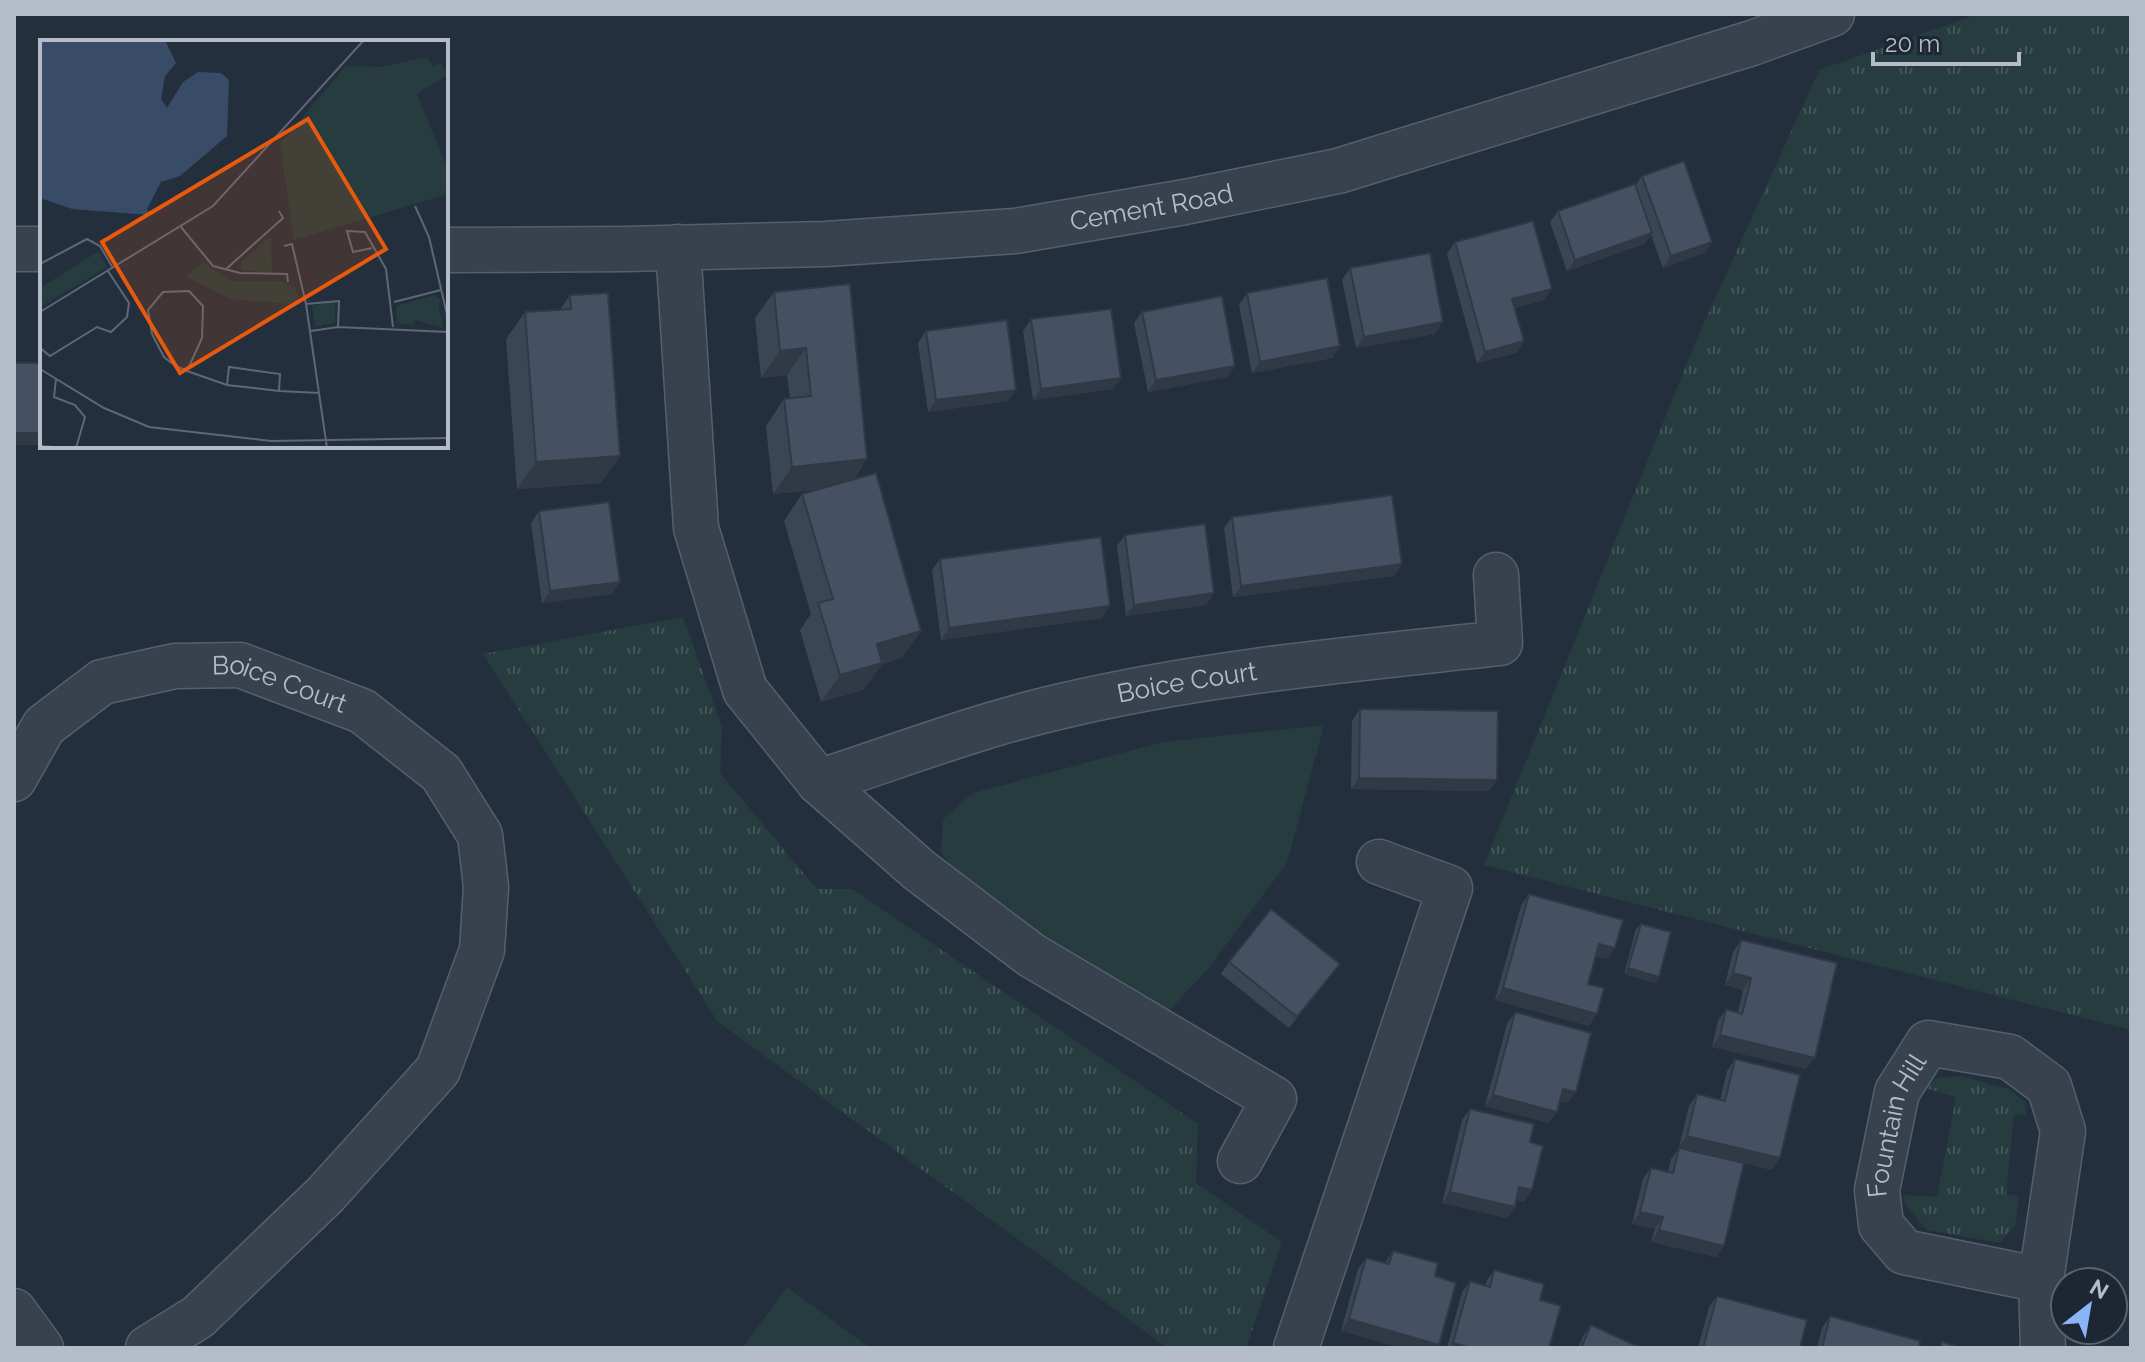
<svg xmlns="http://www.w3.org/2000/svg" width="2145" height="1362" font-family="Raleway,sans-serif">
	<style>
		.grass { fill: url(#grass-tufts) }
		.park { fill: #263c3f }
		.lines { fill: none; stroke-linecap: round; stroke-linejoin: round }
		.minor-casing { stroke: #565f6c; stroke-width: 47 }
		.minor { stroke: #38414e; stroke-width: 44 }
		.wall { fill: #3b4654 }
		.shaded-wall { fill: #303945 }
		.building { fill: #455162; stroke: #303945; stroke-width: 2 }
		.labels { text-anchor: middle; stroke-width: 7; stroke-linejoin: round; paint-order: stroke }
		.street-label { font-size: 26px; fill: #b4bcc9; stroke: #1d2633 }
		.inset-road { fill: none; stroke: #5e6776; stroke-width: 2 }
		.view { fill: #e8590c; fill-opacity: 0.15; stroke: #e8590c; stroke-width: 4 }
		.inset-edge { fill: none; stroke: #b4bcc9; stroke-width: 4 }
	</style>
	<defs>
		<pattern id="grass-tufts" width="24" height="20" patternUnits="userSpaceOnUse" patternTransform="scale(2)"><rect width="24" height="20" fill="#263c3f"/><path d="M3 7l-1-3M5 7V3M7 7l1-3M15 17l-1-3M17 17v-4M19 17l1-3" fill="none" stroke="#435659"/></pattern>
	</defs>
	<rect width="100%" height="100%" fill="#242f3e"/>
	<!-- grass -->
	<path class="grass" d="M 1978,14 L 2131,14 L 2131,1030 L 1484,865 L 1698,336 L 1819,70 Z
		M 683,617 L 722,727 L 720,773 L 817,889 L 852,889 L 1198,1124 L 1196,1183 L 1282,1242 L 1246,1348 L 1168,1348 L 718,1022 L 483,654 Z
		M 1960,1076 L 2009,1089 L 2025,1102 L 2026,1115 L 2014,1114 L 2006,1194 L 2019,1197 L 2015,1225 L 2000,1243 L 1927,1230 L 1903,1201 L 1905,1195 L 1937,1197 L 1956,1097 L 1925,1088 L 1937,1078 Z"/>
	<!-- park -->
	<path class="park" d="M 1324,725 L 1287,863 L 1207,970 L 1164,1016 L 970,891 L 941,852 L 943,819 L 973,793 L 1163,742 Z
		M 787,1287 L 870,1348 L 742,1348 Z"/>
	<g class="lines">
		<!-- minor casing -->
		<g class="minor-casing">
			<g id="minor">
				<path d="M 678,247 L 696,528 L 745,690 L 819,782 L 919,870 L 1031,955 L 1274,1099 L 1240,1161"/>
				<path d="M 14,249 L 42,249"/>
				<path id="s1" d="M 446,250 L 627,249 L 826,244 L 1015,231 L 1185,202 L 1338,171 L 1752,43 L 1832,14"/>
				<path id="s2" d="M 14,779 L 44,726 L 102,682 L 175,666 L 240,665 L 362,711 L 441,773 L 480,835 L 486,887 L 482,950 L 438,1070 L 325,1195 L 198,1317 L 148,1348"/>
				<path id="s3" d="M 819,782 C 899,756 979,725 1062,706 C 1205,672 1354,659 1500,643 L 1496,575"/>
				<path id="s4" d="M 2041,1280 L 1904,1252 L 1881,1225 L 1877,1190 L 1897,1092 L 1928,1043 L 2010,1057 L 2049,1086 L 2063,1131 L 2041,1280 L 2043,1348"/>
				<path d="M 14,1311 L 41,1348"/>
				<path d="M 1296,1348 L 1450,888 L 1379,862"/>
			</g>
		</g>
		<!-- minor -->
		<use href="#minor" class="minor"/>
	</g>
	<!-- wall -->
	<path class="wall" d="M 1642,176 L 1712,242 L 1704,253 L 1663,268 L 1651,235 L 1644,244 L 1567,271 L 1550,222 L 1558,211 L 1635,186 Z
		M 1455,242 L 1544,300 L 1515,308 L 1524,341 L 1516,353 L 1477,363 L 1447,254 Z
		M 1350,268 L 1435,334 L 1356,348 L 1342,280 Z
		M 850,284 L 867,459 L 853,480 L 902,658 L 882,664 L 863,690 L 821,702 L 800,630 L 811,614 L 784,521 L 802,494 L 821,489 L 773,494 L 766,426 L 784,399 L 790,399 L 787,375 L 761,378 L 755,318 L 774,292 Z
		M 1247,293 L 1340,346 L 1332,358 L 1252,373 L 1239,305 Z
		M 570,295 L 601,483 L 517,489 L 506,339 L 525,312 L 560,310 Z
		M 1142,312 L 1235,366 L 1227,377 L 1148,392 L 1134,323 Z
		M 1031,319 L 1121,378 L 1112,389 L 1033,400 L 1023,331 Z
		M 926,331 L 1008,401 L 928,412 L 918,343 Z
		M 539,511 L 612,594 L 542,603 L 531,523 Z
		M 1232,517 L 1402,564 L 1394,576 L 1233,597 L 1224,528 Z
		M 1125,535 L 1214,593 L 1206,605 L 1126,616 L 1117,546 Z
		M 940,559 L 1102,618 L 941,640 L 932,570 Z
		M 1360,709 L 1489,791 L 1351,789 L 1352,721 Z
		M 1529,894 L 1607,959 L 1596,956 L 1588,984 L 1589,1026 L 1495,1000 L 1521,906 Z
		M 1641,924 L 1655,983 L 1624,974 L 1636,929 Z
		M 1741,940 L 1806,1069 L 1712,1047 L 1718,1021 L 1726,1009 L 1738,1012 L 1743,990 L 1725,985 L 1733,952 Z
		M 1229,962 L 1340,964 L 1289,1028 L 1221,974 Z
		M 1515,1012 L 1568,1103 L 1560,1101 L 1557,1112 L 1549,1123 L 1485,1106 L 1507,1024 Z
		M 1735,1059 L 1772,1170 L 1679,1147 L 1689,1106 L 1697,1094 L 1720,1100 L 1727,1071 Z
		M 1470,1109 L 1530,1142 L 1532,1190 L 1524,1202 L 1516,1200 L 1507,1218 L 1442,1203 L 1462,1120 Z
		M 1679,1148 L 1724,1246 L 1716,1257 L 1651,1242 L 1655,1229 L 1632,1224 L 1643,1179 L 1651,1168 L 1668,1172 L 1671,1159 Z
		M 1393,1251 L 1415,1257 L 1341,1331 L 1358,1269 L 1366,1258 L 1385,1263 Z
		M 1494,1270 L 1540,1300 L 1549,1348 L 1447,1348 L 1462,1292 L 1470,1281 L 1485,1285 L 1486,1282 Z
		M 1717,1296 L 1800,1348 L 1698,1348 L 1709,1307 Z
		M 1830,1316 L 1919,1348 L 1817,1348 L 1822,1328 Z
		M 1591,1325 L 1641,1348 L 1578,1348 L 1583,1336 Z"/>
	<!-- shaded-wall -->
	<path class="shaded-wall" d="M 1652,233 L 1644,244 L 1567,271 L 1575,260 Z
		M 1712,242 L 1704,253 L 1663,268 L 1671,256 Z
		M 1552,289 L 1544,300 L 1504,311 L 1512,299 Z
		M 1443,322 L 1435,334 L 1356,348 L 1364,337 Z
		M 1524,341 L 1516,353 L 1477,363 L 1485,352 Z
		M 1340,346 L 1332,358 L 1252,373 L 1260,362 Z
		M 806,348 L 787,375 L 761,378 L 780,351 Z
		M 1235,366 L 1227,377 L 1148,392 L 1156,380 Z
		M 1121,378 L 1112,389 L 1033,400 L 1041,389 Z
		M 1016,390 L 1008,401 L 928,412 L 936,400 Z
		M 42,431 L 42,441 L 39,445 L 14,445 L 14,433 Z
		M 620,456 L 601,483 L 517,489 L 536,462 Z
		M 867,459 L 848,486 L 773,494 L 792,467 Z
		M 1402,564 L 1394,576 L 1233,597 L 1241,586 Z
		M 620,582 L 612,594 L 542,603 L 550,591 Z
		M 1214,593 L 1206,605 L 1126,616 L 1134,605 Z
		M 1110,606 L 1102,618 L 941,640 L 949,628 Z
		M 921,631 L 902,658 L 882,664 L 863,690 L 821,702 L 840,675 L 877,644 Z
		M 1359,778 L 1497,780 L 1489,791 L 1351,789 Z
		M 1599,944 L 1615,948 L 1607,959 L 1591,955 Z
		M 1340,964 L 1332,975 L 1289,1028 L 1297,1017 Z
		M 1628,968 L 1659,977 L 1655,983 L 1624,974 Z
		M 1733,973 L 1751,978 L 1743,990 L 1725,985 Z
		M 1503,988 L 1597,1014 L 1589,1026 L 1495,1000 Z
		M 1720,1035 L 1815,1058 L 1806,1069 L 1712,1047 Z
		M 1563,1089 L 1576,1092 L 1568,1103 L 1555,1100 Z
		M 1493,1095 L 1557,1112 L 1549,1123 L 1485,1106 Z
		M 1687,1136 L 1780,1158 L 1772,1170 L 1679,1147 Z
		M 1519,1187 L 1532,1190 L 1524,1202 L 1511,1199 Z
		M 1450,1192 L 1515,1207 L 1507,1218 L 1442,1203 Z
		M 1640,1212 L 1663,1217 L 1655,1229 L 1632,1224 Z
		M 1659,1230 L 1724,1246 L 1716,1257 L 1651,1242 Z
		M 1349,1319 L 1439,1345 L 1437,1348 L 1401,1348 L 1341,1331 Z
		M 1453,1343 L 1471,1348 L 1450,1348 Z"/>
	<!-- building -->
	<path class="building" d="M 1684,161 L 1712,242 L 1671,256 L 1642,176 Z
		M 1635,184 L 1652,233 L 1575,260 L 1558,211 Z
		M 1533,221 L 1552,289 L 1512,299 L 1524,341 L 1485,352 L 1455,242 Z
		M 1430,253 L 1443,322 L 1364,337 L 1350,268 Z
		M 1327,278 L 1340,346 L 1260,362 L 1247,293 Z
		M 850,284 L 867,459 L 792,467 L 784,399 L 811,396 L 806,348 L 780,351 L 774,292 Z
		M 608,293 L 620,456 L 536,462 L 525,312 L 571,309 L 570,295 Z
		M 1222,296 L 1235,366 L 1156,380 L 1142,312 Z
		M 1111,309 L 1121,378 L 1041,389 L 1031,319 Z
		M 1007,320 L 1016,390 L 936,400 L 926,331 Z
		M 14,363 L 42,363 L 42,433 L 14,433 Z
		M 876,473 L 921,631 L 877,644 L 882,663 L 840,675 L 818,603 L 833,599 L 802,494 Z
		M 1392,495 L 1402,564 L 1241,586 L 1232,517 Z
		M 609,502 L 620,582 L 550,591 L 539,511 Z
		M 1205,524 L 1214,593 L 1134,605 L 1125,535 Z
		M 1101,537 L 1110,606 L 949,628 L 940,559 Z
		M 1360,709 L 1498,711 L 1497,780 L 1359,778 Z
		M 1529,894 L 1623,920 L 1615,948 L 1599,944 L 1588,984 L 1604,988 L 1597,1014 L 1503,988 Z
		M 1271,909 L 1340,964 L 1297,1017 L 1229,962 Z
		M 1641,924 L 1671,932 L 1659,977 L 1628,968 Z
		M 1741,940 L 1837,963 L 1815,1058 L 1720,1035 L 1726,1009 L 1742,1014 L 1748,991 L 1751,978 L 1733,973 Z
		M 1515,1012 L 1591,1033 L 1576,1092 L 1563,1089 L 1557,1112 L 1493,1095 Z
		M 1735,1059 L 1800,1075 L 1780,1158 L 1687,1136 L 1697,1094 L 1725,1101 Z
		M 1470,1109 L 1534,1124 L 1530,1142 L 1543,1146 L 1532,1190 L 1519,1187 L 1515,1207 L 1450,1192 Z
		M 1679,1148 L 1744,1163 L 1724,1246 L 1659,1230 L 1663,1217 L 1640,1212 L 1651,1168 L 1673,1173 Z
		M 1393,1251 L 1438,1263 L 1435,1276 L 1456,1283 L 1439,1345 L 1349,1319 L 1366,1258 L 1389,1264 Z
		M 1494,1270 L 1544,1284 L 1540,1300 L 1561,1306 L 1549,1348 L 1471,1348 L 1453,1343 L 1470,1281 L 1490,1287 Z
		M 1717,1296 L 1807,1320 L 1800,1348 L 1703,1348 Z
		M 1830,1316 L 1920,1341 L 1919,1348 L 1822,1348 Z
		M 1591,1325 L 1641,1348 L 1581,1348 Z
		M 1942,1342 L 1962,1348 L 1940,1348 Z"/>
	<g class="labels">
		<!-- street labels -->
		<g class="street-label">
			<text dy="9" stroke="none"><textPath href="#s1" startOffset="708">Cement Road</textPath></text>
			<text dy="9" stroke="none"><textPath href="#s3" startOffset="382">Boice Court</textPath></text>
			<text dy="9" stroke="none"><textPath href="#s2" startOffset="316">Boice Court</textPath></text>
			<text dy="9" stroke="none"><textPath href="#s4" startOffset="278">Fountain Hill</textPath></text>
		</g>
	</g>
	<!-- overview -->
	<g transform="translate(40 40)">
		<rect width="408" height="408" fill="#242f3e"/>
		<path d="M 387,17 L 393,27 L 401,23 L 407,35 L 377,54 L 408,130 L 405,155 L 254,200 L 240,104 L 306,26 L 342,27 ZM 163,222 L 191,241 L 242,241 L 256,248 L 260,265 L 190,259 L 146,237 ZM 395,255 L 402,262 L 398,263 L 403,288 L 375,280 L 373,285 L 357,283 L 356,266 ZM 295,261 L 295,283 L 275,287 L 272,266 Z" fill="#263c3f"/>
		<path d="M 59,211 L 67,227 L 0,267 L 0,248 Z" fill="#263c3f"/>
		<path d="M 231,196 L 232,233 L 201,230 L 201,222 Z" fill="#263c3f"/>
		<path d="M 0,0 L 125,0 L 136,23 L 125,36 L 121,59 L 127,68 L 143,42 L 158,32 L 181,33 L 189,40 L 187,96 L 140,136 L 121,142 L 107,169 L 110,175 L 32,169 L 0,158 Z" fill="#394c67"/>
		<path class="inset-road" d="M 375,166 L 389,197 L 408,279M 141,187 L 173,226 L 200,233 L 247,234 L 248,242M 244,206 L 252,204 L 266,264 L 287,408M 332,208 L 313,212 L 307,191 L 325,192 L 346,229 L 353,287M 0,224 L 47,199 L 60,206 L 73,228M 185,230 L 243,178 L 239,171M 354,262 L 401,250M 266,264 L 299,261 L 298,287M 0,272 L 173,166 L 324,0M 271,291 L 298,287 L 408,292M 0,308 L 10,316 L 57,287 L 71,292 L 87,277 L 89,263 L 68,231M 0,329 L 64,368 L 109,387 L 231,401 L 408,398M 147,331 L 162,298 L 163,266 L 149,251 L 123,252 L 108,270 L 112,294 L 124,317 L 134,325 L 147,331 L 187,345M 16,339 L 14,357 L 35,365 L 45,377 L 36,408M 239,351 L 240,334 L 189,327 L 187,345 L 239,351 L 280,353M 0,406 L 28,408"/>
		<path class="view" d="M 268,79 L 346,209 L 140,333 L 62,202 Z"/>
		<rect width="408" height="408" class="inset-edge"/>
	</g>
	<!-- border -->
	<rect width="2145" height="1362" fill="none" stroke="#b4bcc9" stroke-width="32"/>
	<!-- north arrow -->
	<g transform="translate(2089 1306) rotate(31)"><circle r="38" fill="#1d2633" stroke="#59626f" stroke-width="2"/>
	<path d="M0-6L14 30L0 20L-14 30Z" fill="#8ab4f8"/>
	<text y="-12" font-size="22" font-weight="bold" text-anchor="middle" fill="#b4bcc9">N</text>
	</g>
	<!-- scale -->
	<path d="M1873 52v12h146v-12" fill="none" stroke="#b4bcc9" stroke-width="4"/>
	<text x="1885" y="52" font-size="24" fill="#b4bcc9" stroke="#1d2633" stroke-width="6" paint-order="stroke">20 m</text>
</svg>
